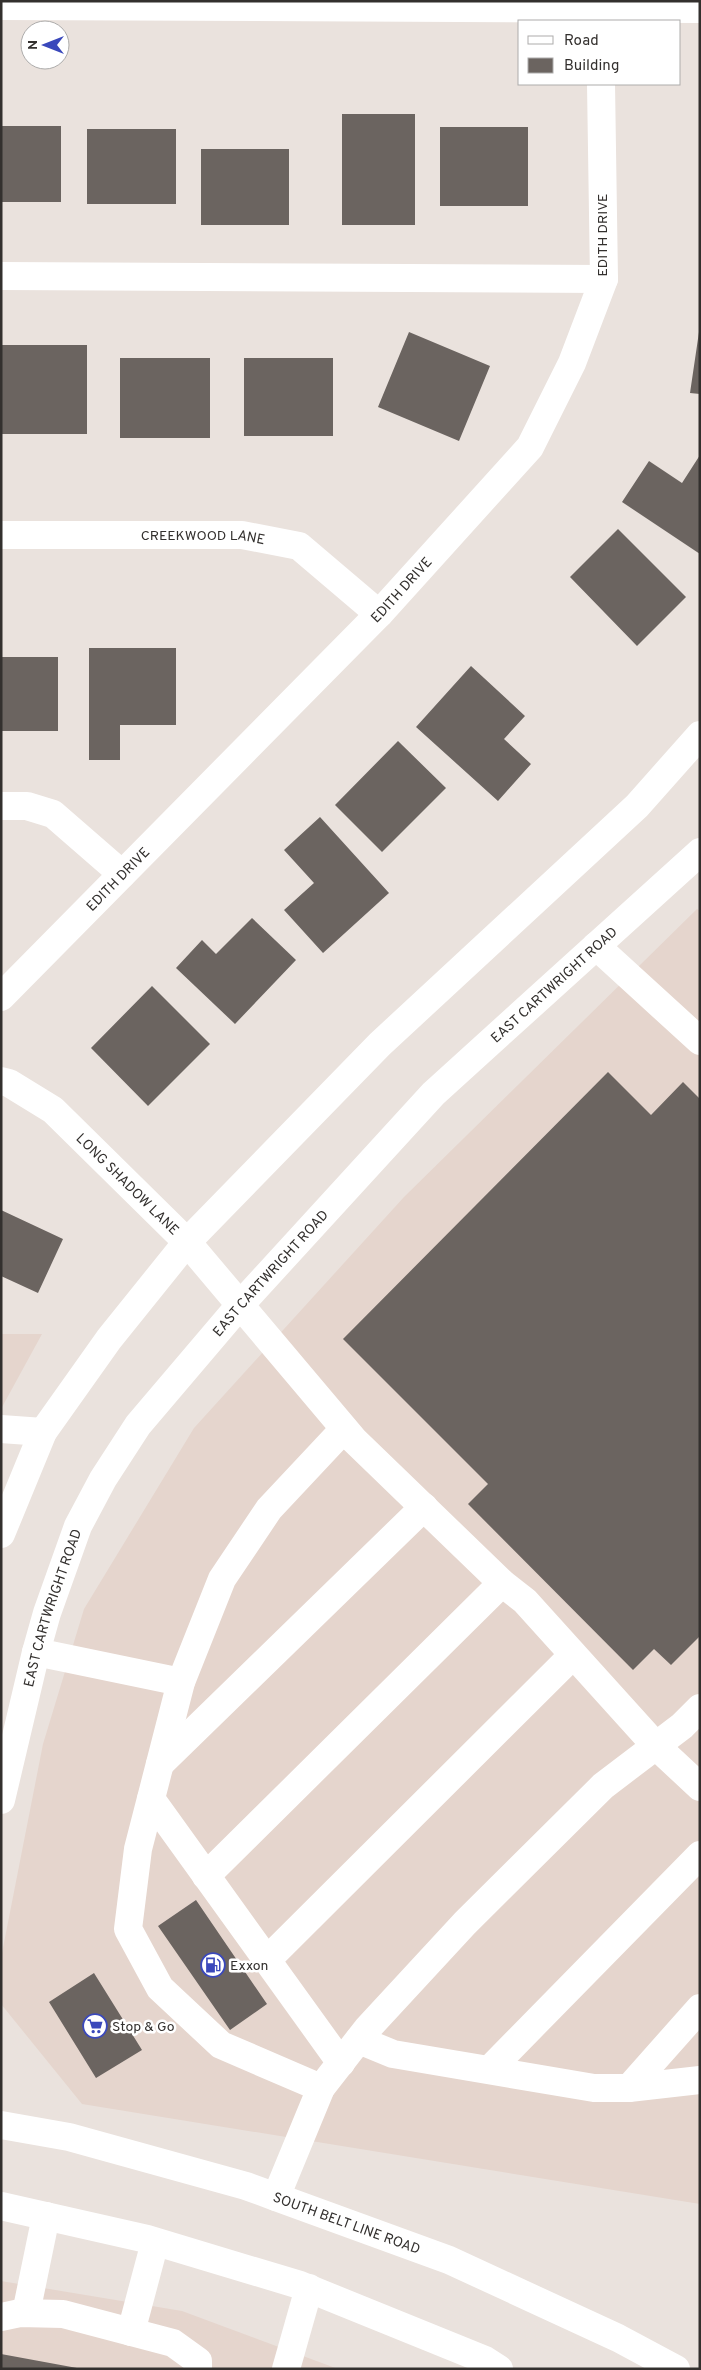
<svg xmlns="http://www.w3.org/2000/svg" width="701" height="2370" font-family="Overpass,sans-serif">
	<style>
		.built { fill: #e5d5cd }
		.building { fill: #6b6460 }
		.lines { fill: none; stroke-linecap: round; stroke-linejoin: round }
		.minor { stroke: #fff; stroke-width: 28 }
		.major { stroke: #fff; stroke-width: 28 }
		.labels { text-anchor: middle; stroke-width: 5; stroke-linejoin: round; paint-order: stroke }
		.street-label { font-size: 14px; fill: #33302e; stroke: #fff }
		.poi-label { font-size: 14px; fill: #33302e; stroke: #fff; text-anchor: start }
	</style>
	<rect width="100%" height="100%" fill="#eae2dd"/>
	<!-- built -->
	<path class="built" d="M 697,909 L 700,911 L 700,2204 L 82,2104 L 1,2004 L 1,1958 L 43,1744 L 84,1609 L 194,1428 L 404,1197 Z
		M 1,1334 L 42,1334 L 1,1409 Z
		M 1,2281 L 182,2311 L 338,2369 L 1,2369 Z"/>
	<!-- building -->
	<path class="building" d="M 342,114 L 415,114 L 415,225 L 342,225 Z
		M 1,126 L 61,126 L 61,202 L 1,202 Z
		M 440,127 L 528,127 L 528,206 L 440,206 Z
		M 87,129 L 176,129 L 176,204 L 87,204 Z
		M 201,149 L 289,149 L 289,225 L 201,225 Z
		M 409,332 L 490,366 L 459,441 L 378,407 Z
		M 699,332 L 700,333 L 700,394 L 690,393 Z
		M 1,345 L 87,345 L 87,434 L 1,434 Z
		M 120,358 L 210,358 L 210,438 L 120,438 Z
		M 244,358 L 333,358 L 333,436 L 244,436 Z
		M 700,455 L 700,554 L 622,502 L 649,461 L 682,483 Z
		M 618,529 L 686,597 L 637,646 L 570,577 Z
		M 89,648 L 176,648 L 176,725 L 120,725 L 120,760 L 89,760 Z
		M 1,657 L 58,657 L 58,731 L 1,731 Z
		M 471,666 L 525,716 L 504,739 L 531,764 L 498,801 L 416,727 Z
		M 398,741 L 446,788 L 382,852 L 335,805 Z
		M 320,817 L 389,893 L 323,953 L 284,910 L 314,883 L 284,850 Z
		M 252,918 L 296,960 L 235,1024 L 176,968 L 202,940 L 216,954 Z
		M 152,986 L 210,1044 L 148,1106 L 91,1048 Z
		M 608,1072 L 651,1115 L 683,1082 L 700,1099 L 700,1636 L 671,1665 L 654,1649 L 633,1670 L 468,1504 L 488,1484 L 343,1339 Z
		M 1,1210 L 63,1239 L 38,1293 L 1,1276 Z
		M 196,1900 L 267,2004 L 230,2030 L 158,1926 Z
		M 94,1973 L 142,2050 L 96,2078 L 49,2002 Z
		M 1,2354 L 77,2368 L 77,2369 L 1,2369 Z"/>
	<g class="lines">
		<!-- minor -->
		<g class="minor">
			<path d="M 1,6 L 700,9"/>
			<path d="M 1,276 L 604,279"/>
			<path id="s1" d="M 1,535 L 242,535 L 299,546 L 379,614"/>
			<path d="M 1,806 L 27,806 L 53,814 L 122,874"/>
			<path d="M 596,946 L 700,1041"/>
			<path id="s2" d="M 1,997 L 379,614 L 530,447 L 572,363 L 604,279 L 601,84"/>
			<path id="s3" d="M 1,1081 L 9,1083 L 53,1110 L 187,1242 L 354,1440 L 502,1583 L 525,1601 L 656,1746 L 700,1787"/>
			<path d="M 1,1429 L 43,1432"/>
			<path d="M 36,1652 L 181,1682"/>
			<path d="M 160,1764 L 424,1507"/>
			<path d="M 151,1799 L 341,2063"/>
			<path d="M 206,1876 L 502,1583"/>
			<path d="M 267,1960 L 573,1655"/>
			<path d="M 359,2040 L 393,2054 L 594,2088 L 629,2088 L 700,2080"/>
			<path d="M 490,2069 L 700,1855"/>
			<path d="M 321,2088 L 221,2045 L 160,1988 L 128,1929 L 138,1849 L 181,1682 L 222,1579 L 269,1509 L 344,1429"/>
			<path d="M 629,2088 L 700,2008"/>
			<path d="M 276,2197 L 321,2088 L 367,2029 L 465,1923 L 603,1786 L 682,1726 L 700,1708"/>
			<path d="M 26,2313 L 46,2216"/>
			<path d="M 1,2317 L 20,2313 L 63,2314 L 173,2343 L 198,2361 L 198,2369"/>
			<path d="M 131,2332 L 155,2242"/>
			<path d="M 286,2369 L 309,2288"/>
		</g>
		<!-- major -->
		<g class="major">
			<path d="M 1,1534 L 43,1432 L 109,1339 L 187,1242 L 380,1044 L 637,806 L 700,735"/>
			<path id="s4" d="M 1,1800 L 36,1652 L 47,1613 L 78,1526 L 103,1479 L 138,1425 L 240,1305 L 434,1093 L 700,852"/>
			<path id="s5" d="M 1,2125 L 69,2137 L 246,2186 L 276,2197 L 449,2260 L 618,2338 L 676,2369"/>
			<path d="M 1,2206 L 147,2239 L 300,2285 L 485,2360 L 499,2369"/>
		</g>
	</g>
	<!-- icons -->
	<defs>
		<g id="fuel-ring" transform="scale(1.25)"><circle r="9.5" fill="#fff" stroke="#3a48bb" stroke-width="1.5"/><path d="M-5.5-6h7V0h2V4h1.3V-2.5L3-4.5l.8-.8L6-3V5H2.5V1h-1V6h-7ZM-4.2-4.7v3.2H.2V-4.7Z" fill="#3a48bb"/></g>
		<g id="supermarket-ring" transform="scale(1.25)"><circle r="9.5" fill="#fff" stroke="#3a48bb" stroke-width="1.5"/><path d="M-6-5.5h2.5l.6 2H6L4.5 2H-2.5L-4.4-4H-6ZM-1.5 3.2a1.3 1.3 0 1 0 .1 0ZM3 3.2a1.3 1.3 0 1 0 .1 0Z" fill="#3a48bb"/></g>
	</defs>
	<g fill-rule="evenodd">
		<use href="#fuel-ring" x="213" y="1965"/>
		<use href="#supermarket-ring" x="95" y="2026"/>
	</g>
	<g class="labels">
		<!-- street labels -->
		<g class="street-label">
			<text transform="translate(602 235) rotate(-90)" y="5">EDITH DRIVE</text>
			<text dy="5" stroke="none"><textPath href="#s1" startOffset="202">CREEKWOOD LANE</textPath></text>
			<text dy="5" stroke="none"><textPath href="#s2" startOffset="571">EDITH DRIVE</textPath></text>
			<text dy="5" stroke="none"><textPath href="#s2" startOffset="166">EDITH DRIVE</textPath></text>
			<text dy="5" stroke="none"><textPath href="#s4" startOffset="1009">EAST CARTWRIGHT ROAD</textPath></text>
			<text dy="5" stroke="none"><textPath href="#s3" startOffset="165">LONG SHADOW LANE</textPath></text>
			<text dy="5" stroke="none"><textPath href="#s4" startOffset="604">EAST CARTWRIGHT ROAD</textPath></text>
			<text dy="5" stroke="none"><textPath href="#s4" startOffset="199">EAST CARTWRIGHT ROAD</textPath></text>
			<text dy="5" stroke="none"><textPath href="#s5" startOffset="360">SOUTH BELT LINE ROAD</textPath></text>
		</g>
		<!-- poi labels -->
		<g class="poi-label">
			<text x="230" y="1970">Exxon</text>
			<text x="112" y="2031">Stop &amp; Go</text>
		</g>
	</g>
	<!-- border -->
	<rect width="701" height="2370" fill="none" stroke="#33302e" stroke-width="5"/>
	<!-- legend -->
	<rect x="518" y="20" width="162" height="65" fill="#ffffff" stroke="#adacab"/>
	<rect x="528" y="36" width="25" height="8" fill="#ffffff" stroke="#adacab"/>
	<text x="564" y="45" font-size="15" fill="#33302e">Road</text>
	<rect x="528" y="58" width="25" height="15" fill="#6b6460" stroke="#adacab"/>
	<text x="564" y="70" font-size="15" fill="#33302e">Building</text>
	<!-- north arrow -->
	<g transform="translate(45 45) rotate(270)"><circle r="24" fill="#ffffff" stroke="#adacab"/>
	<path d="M0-4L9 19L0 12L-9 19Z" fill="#3a48bb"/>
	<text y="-8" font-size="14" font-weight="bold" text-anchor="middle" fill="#33302e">N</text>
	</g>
</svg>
